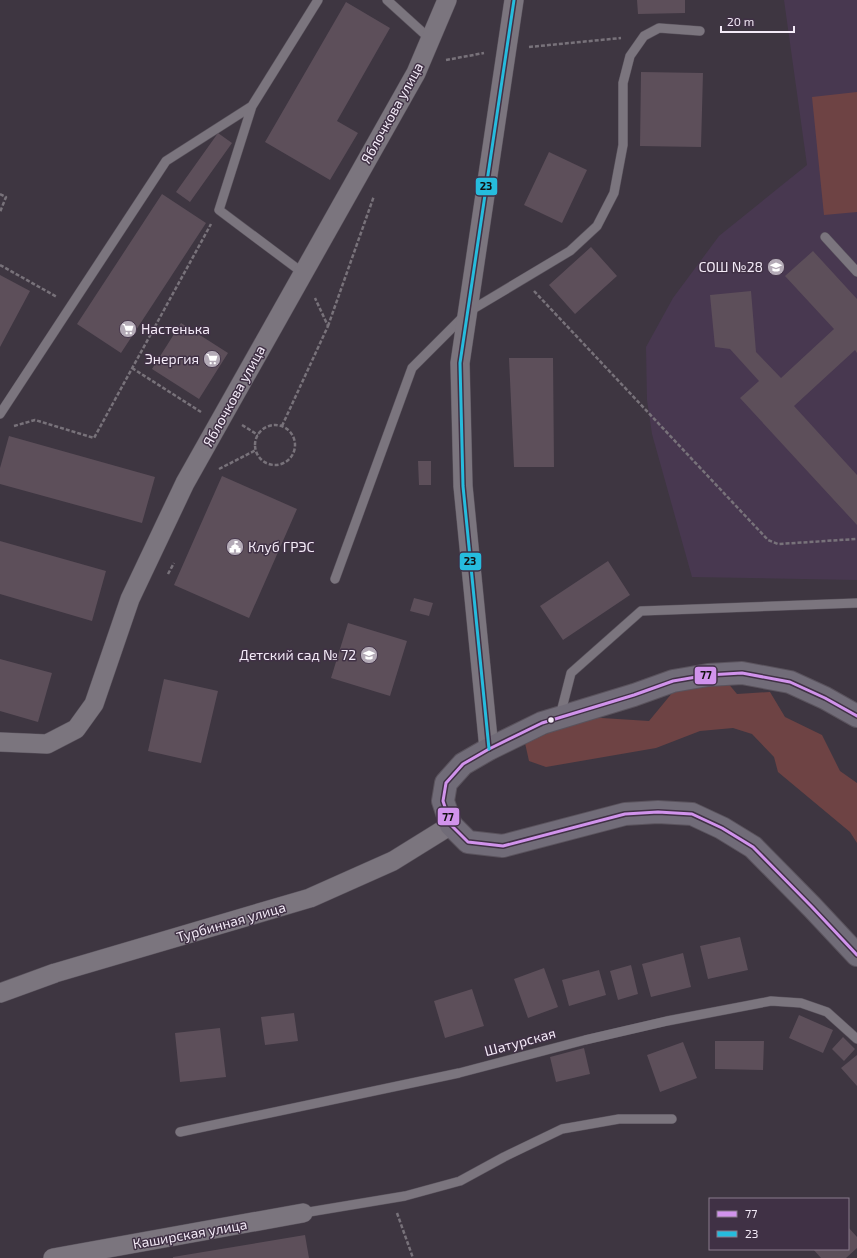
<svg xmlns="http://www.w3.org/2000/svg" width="857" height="1258" font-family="'Exo 2',sans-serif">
<rect width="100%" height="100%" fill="#3e3641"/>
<path fill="#483850" d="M784,0H857V580L692,577L652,434L647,400L646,347L673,298L719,236L807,165Z"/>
<path fill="#6e4344" d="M857,92V212L824,215L812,97Z
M717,670L737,694L770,692L785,717L822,735L840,771L857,783V843L850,832L778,772L774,757L752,734L733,728L700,731L656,748L546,767L529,761L525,743L586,717L649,721L682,681Z"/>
<path fill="#5d4f5a" d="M637,0H685V13L638,14Z
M346,2L390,28L337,121L358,133L330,180L265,142Z
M641,72L703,73L701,147L640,146Z
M218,133L232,143L190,202L176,192Z
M549,152L587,170L562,223L524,205Z
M162,194L206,223L121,353L77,324Z
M591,247L617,276L575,314L549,285Z
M813,251L857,299V353L855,350L794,406L857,475V525L740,398L759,381L730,349L715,347L710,295L751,291L756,352L781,378L834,329L785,276Z
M0,275L30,291L0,347Z
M181,323L228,353L199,399L152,369Z
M509,358H553L554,467H514Z
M9,436L155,477L142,523L0,484V468Z
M418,461H431V485H419Z
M222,476L297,509L249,618L174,585Z
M0,541L106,571L92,621L0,594Z
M608,561L630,595L563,640L540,606Z
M414,598L433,603L429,616L410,611Z
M348,623L407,641L390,696L331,678Z
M0,659L52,673L38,722L0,711Z
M164,679L218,691L201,763L148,751Z
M740,937L748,970L708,979L700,946Z
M683,953L691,987L651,997L642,964Z
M631,965L638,994L618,1000L610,971Z
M544,968L558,1007L528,1018L514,979Z
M599,970L606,995L569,1006L562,980Z
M472,989L484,1026L445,1038L434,1001Z
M294,1013L298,1041L265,1045L261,1017Z
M799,1015L833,1030L823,1053L789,1038Z
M220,1028L226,1077L180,1082L175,1033Z
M843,1037L855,1049L844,1061L832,1049Z
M715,1041H764L763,1070L715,1069Z
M683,1042L697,1078L660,1092L647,1055Z
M584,1048L590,1074L556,1082L550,1057Z
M857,1055V1086L841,1068Z
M848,1227L857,1237V1248L846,1258H821L813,1249H848Z
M305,1235L309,1258H173V1257Z"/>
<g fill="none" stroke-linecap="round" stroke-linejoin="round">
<defs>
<path id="lane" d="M387,0L430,39
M252,106L219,210L303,273
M825,237L857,272
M0,414L166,161L252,106L318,0
M335,579L412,368L468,312L570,251L597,226L614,193L623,145V83L630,56L644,36L659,28L700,31
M560,716L571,673L641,611L857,603
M180,1132L459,1073L585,1040L667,1021L771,1001L801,1003L827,1012L857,1039
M303,1213L405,1196L460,1181L504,1157L562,1129L619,1119H672"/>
<path id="street" d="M0,742L47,744L76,729L94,704L130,599L185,483L416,73L447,0
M489,749L463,486L460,363L514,0
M0,993L55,973L310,898L393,861L451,825
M53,1258L303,1213"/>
<path id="primary" d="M857,716L825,698L790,682L742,673L708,675L673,681L634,695L542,723L489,749L463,764L446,783L443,801L451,825L468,842L503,846L625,814L658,812L692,814L722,828L753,847L812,907L857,955"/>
</defs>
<use href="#lane" stroke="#5a535d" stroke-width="10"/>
<use href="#street" stroke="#5a535d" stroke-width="20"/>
<use href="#primary" stroke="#5a535d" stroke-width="24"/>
<path stroke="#78727a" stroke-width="2.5" stroke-dasharray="4 2" stroke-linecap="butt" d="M529,47L621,38
M446,60L484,53
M0,194L6,197L0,212
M0,265L57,297
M534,291L768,540L778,544L857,539
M328,326L374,196
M132,368L201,412
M242,425L258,435
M255 445a20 20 0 1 1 40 0a20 20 0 1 1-40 0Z
M14,426L35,420L94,438L211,224
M282,426L328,326L315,298
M219,469L256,450
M168,574L174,563
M397,1213L413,1258"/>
<use href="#lane" stroke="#7b757e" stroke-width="9"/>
<use href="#street" stroke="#7b757e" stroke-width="19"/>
<use href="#primary" stroke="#716c78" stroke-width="22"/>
<defs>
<path id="bus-1" d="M857,716L825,698L790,682L742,673L708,675L673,681L634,695L542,723L489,749L463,764L446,783L443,801L451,825L468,842L503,846L625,814L658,812L692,814L722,828L753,847L812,907L857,955"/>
<path id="bus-2" d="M489,749L463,486L460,363L514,0"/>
</defs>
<use href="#bus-1" stroke="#403145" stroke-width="6"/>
<use href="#bus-2" stroke="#403145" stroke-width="6"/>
<use href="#bus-1" stroke="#d193ec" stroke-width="3"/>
<use href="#bus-2" stroke="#26bcdd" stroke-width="3"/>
</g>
<defs>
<symbol id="school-disc" viewBox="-11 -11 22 22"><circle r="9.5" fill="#b4abb7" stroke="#403145"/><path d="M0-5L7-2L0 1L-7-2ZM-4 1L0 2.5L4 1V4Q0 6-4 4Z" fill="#fff"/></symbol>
<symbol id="supermarket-disc" viewBox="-11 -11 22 22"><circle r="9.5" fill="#b4abb7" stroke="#403145"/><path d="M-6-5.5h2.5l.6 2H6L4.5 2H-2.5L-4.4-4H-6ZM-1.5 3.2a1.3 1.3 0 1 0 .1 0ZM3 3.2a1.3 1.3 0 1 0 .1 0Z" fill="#fff"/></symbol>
<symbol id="civic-disc" viewBox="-11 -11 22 22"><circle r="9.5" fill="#b4abb7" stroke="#403145"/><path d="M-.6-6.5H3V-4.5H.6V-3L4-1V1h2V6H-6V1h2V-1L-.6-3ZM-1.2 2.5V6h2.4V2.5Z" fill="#fff"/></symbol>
</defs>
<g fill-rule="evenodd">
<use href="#school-disc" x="766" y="257" width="20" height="20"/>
<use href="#supermarket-disc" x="118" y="319" width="20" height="20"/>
<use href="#supermarket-disc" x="202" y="349" width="20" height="20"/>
<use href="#civic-disc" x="225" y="537" width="20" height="20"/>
<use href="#school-disc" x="359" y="645" width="20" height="20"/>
</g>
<circle fill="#f3eaf7" stroke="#403145" stroke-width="1.5" cx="551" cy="720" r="3.5"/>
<g text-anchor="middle" stroke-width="3" stroke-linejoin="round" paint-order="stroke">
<g font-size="14" fill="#f3eaf7" stroke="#403145">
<text transform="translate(392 113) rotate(-61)" y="5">Яблочкова улица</text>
<text transform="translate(234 396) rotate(-61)" y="5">Яблочкова улица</text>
<text transform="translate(231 922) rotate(-16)" y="5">Турбинная улица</text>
<text transform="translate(520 1042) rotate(-15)" y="5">Шатурская</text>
<text transform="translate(190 1234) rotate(-10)" y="5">Каширская улица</text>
</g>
<g font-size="14" fill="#f3eaf7" stroke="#403145" text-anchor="end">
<text x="763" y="272">СОШ №28</text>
<text x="141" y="334" text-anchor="start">Настенька</text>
<text x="199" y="364">Энергия</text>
<text x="248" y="552" text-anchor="start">Клуб ГРЭС</text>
<text x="356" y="660">Детский сад № 72</text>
</g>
</g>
<g stroke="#403145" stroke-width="1.5">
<rect x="475" y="177" width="23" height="19" rx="4" fill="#26bcdd"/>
<rect x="459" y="552" width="23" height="19" rx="4" fill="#26bcdd"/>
<rect x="694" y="666" width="23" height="19" rx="4" fill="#d193ec"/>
<rect x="437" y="807" width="23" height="19" rx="4" fill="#d193ec"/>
</g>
<g font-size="11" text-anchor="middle" font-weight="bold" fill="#111">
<text x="486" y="190">23</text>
<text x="470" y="565">23</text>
<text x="706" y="679">77</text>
<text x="448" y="821">77</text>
</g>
<rect x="709" y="1198" width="140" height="52" fill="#403145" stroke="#887b8c"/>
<rect x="717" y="1211" width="20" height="6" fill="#d193ec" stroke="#887b8c"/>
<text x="745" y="1218" font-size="12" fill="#f3eaf7">77</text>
<rect x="717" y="1231" width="20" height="6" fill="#26bcdd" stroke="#887b8c"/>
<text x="745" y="1238" font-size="12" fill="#f3eaf7">23</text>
<path d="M721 26v6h73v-6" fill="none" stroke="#f3eaf7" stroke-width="2"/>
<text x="727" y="26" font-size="12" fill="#f3eaf7" stroke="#403145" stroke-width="3" paint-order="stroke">20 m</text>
</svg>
